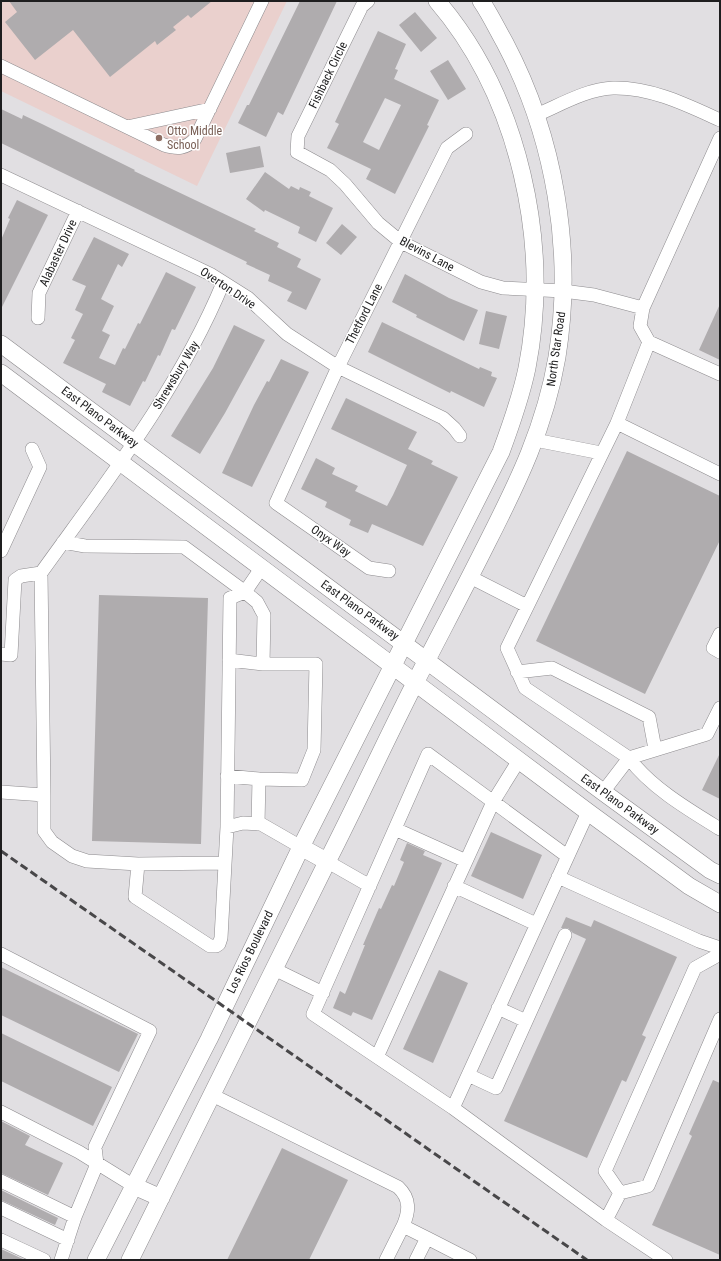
<svg xmlns="http://www.w3.org/2000/svg" width="721" height="1261" font-family="'Roboto Condensed',sans-serif">
<rect width="100%" height="100%" fill="#e1dfe2"/>
<path fill="#ead0cd" d="M1,1H287L197,186L1,91Z"/>
<path fill="#afacae" fill-rule="evenodd" d="M9,1H212L191,18L188,15L173,27L176,30L157,45L155,41L110,77L73,30L35,60L5,22L17,12Z
M300,1H337L283,115L278,112L266,137L238,123L247,105H249Z
M415,12L437,38L421,52L399,25Z
M378,31L406,44L395,69L398,70L394,79L439,100L427,125L429,126L395,194L366,179L371,169L327,148L339,124L335,122ZM385,98L401,105L379,150L363,142Z
M448,60L466,89L448,100L430,71Z
M1,109L22,119L23,115L42,124L135,170L134,171L256,229L254,231L279,243L277,247L301,259L297,267L321,279L306,310L287,301L292,292L268,281L270,275L246,264L247,262L1,143Z
M260,146L264,167L230,173L226,153Z
M265,172L289,189L291,186L299,190L300,187L311,192L309,196L333,208L316,242L298,233L300,227L265,210L264,212L246,199Z
M17,200L48,215L1,309V240L10,219L8,218Z
M342,224L357,237L341,255L326,243Z
M94,237L129,254L122,267L118,264L101,299L114,306L102,331L110,335L99,358L115,365L123,348L125,349L138,323L140,324L166,272L196,287L175,330L172,329L160,356L158,355L145,382L143,381L130,406L102,392L106,384L63,363L75,340L71,338L83,314L75,310L86,286L72,280Z
M405,274L449,298L478,310L464,341L416,317L417,315L392,302Z
M720,304V360L699,350Z
M486,311L507,316L499,349L479,344Z
M382,322L479,369L480,367L492,372L491,376L497,378L484,407L451,391L450,393L368,352Z
M234,325L265,340L225,413L200,454L171,436L213,368Z
M281,359L309,372L252,487L222,473L254,405L267,381L269,382Z
M346,398L417,432L408,449L433,461L431,464L458,477L423,546L372,524L368,533L349,525L351,520L325,507L327,502L301,489L316,458L335,468L332,474L358,486L355,491L387,506L393,495L407,465L331,429Z
M627,451L720,496V540L645,694L536,641Z
M99,595L208,598L201,844L92,841Z
M720,753V799L702,790Z
M491,832L542,855L523,899L471,876Z
M407,843L425,851L423,855L442,863L372,1020L353,1012L351,1016L333,1008L340,991L345,994L365,945H363L379,908L381,909L392,885L394,886L404,862L400,860Z
M566,917L591,927L594,920L677,957L642,1035L646,1037L626,1082L622,1080L587,1158L504,1121L586,939L573,933L568,928H561Z
M1,967L138,1034L119,1072L1,1015Z
M439,970L468,983L433,1063L403,1049Z
M1,1033L112,1087L93,1126L1,1081Z
M713,1080L720,1083V1255L652,1225L692,1136L689,1134Z
M1,1121L30,1136L25,1145L63,1163L48,1195L1,1173Z
M282,1148L348,1180L309,1260H227Z
M1,1190L58,1218L55,1225L1,1200Z
M1,1249L25,1260H1Z"/>
<g fill="none" stroke-linecap="round" stroke-linejoin="round">
<defs>
<path id="minor" d="M368,1L362,6L298,136L297,152L330,170L345,184L378,223L401,242L481,282L503,288L563,291L594,295L643,308
M1,66L164,145C177,149 186,149 195,139L262,1
M536,115C560,105 587,89 613,88C651,87 687,105 720,120
M127,127L210,109
M720,138L643,308L640,326L649,342L720,374
M1,175L210,274L248,298L287,334L338,367L443,418L454,428L460,436
M38,318L39,293L78,211
M617,423L649,342
M535,440L601,453
M720,474L617,423L507,648L525,688L629,758C650,787 689,810 720,829
M63,542L85,546L184,547L245,592L262,567
M1,551L40,467L32,449
M389,571L369,568L276,503L338,367L447,148L466,134
M41,573L44,795
M470,577L527,606
M720,634L713,648L720,652
M1,654L11,655L15,580L21,576L41,573C107,481 179,389 223,283
M229,660L263,664
M517,672L552,668L649,717L655,749
M227,776L259,779
M1,792L44,795V831L52,842L72,856L87,861L138,864L135,897L210,946H216L219,944L221,938L227,827L243,823L261,824L301,847
M603,792L629,758L707,734L720,708
M588,812L453,1108L606,1220L666,1260
M227,827L230,598L245,592L257,602L264,615L263,664H316L314,750L302,780L259,779L258,824
M395,829L466,861
M328,862L370,886
M138,864L224,863
M558,877L699,941L720,948
M454,886L536,924
M1,954L150,1031L95,1147L97,1164L75,1217L61,1260
M274,969L323,993
M498,1008L526,1021
M377,1057L493,802L519,760
M468,1075L496,1088L565,935
M212,1095L398,1187C411,1199 409,1212 403,1226L427,1238
M453,1108L313,1014L428,754L567,856
M1,1112L79,1152L134,1186
M1,1181L75,1217
M620,1193L648,1186L720,1019
M1,1208L68,1240
M606,1220L620,1193L605,1171L695,968L720,954
M1,1240L44,1260
M386,1260L403,1226
M416,1260L427,1238L470,1260"/>
<path id="major" d="M1,344L603,792L710,870L720,875
M1,373L588,812L689,886L720,904
M301,847L328,862
M134,1186L161,1198
M96,1260L209,1039L301,847L501,452C511,425 521,397 527,368C551,244 520,98 437,1
M130,1260C197,1126 263,992 329,858C358,801 385,742 414,685C438,638 463,591 487,543C518,482 545,427 557,357C574,251 555,138 505,43C497,29 490,14 481,1"/>
</defs>
<use href="#minor" stroke="#8d8b8e" stroke-width="14"/>
<use href="#major" stroke="#8d8b8e" stroke-width="18"/>
<use href="#minor" stroke="#fff" stroke-width="13"/>
<use href="#major" stroke="#fff" stroke-width="17"/>
<path stroke="#484749" stroke-width="3" stroke-dasharray="8 4" stroke-linecap="butt" d="M1,851L587,1260"/>
</g>
<circle fill="#8d6e63" stroke="#fff" stroke-width="1.5" cx="159" cy="138" r="4"/>
<g text-anchor="middle" stroke-width="3" stroke-linejoin="round" paint-order="stroke">
<g font-size="12" fill="#1e1e1f" stroke="#fff">
<text transform="translate(328 75) rotate(-64)" y="4">Fishback Circle</text>
<text transform="translate(58 253) rotate(-65)" y="4">Alabaster Drive</text>
<text transform="translate(427 254) rotate(28)" y="4">Blevins Lane</text>
<text transform="translate(228 288) rotate(34)" y="4">Overton Drive</text>
<text transform="translate(364 314) rotate(-63)" y="4">Thetford Lane</text>
<text transform="translate(556 349) rotate(-82)" y="4">North Star Road</text>
<text transform="translate(176 375) rotate(-59)" y="4">Shrewsbury Way</text>
<text transform="translate(100 417) rotate(37)" y="4">East Plano Parkway</text>
<text transform="translate(331 541) rotate(35)" y="4">Onyx Way</text>
<text transform="translate(360 610) rotate(36)" y="4">East Plano Parkway</text>
<text transform="translate(620 804) rotate(36)" y="4">East Plano Parkway</text>
<text transform="translate(250 952) rotate(-64)" y="4">Los Rios Boulevard</text>
</g>
<g font-size="12" fill="#785e54" stroke="#fff" text-anchor="start">
<text x="167" y="135">Otto Middle<tspan x="167" dy="14">School</tspan></text>
</g>
</g>
<rect width="721" height="1261" fill="none" stroke="#1e1e1f" stroke-width="4"/>
</svg>
